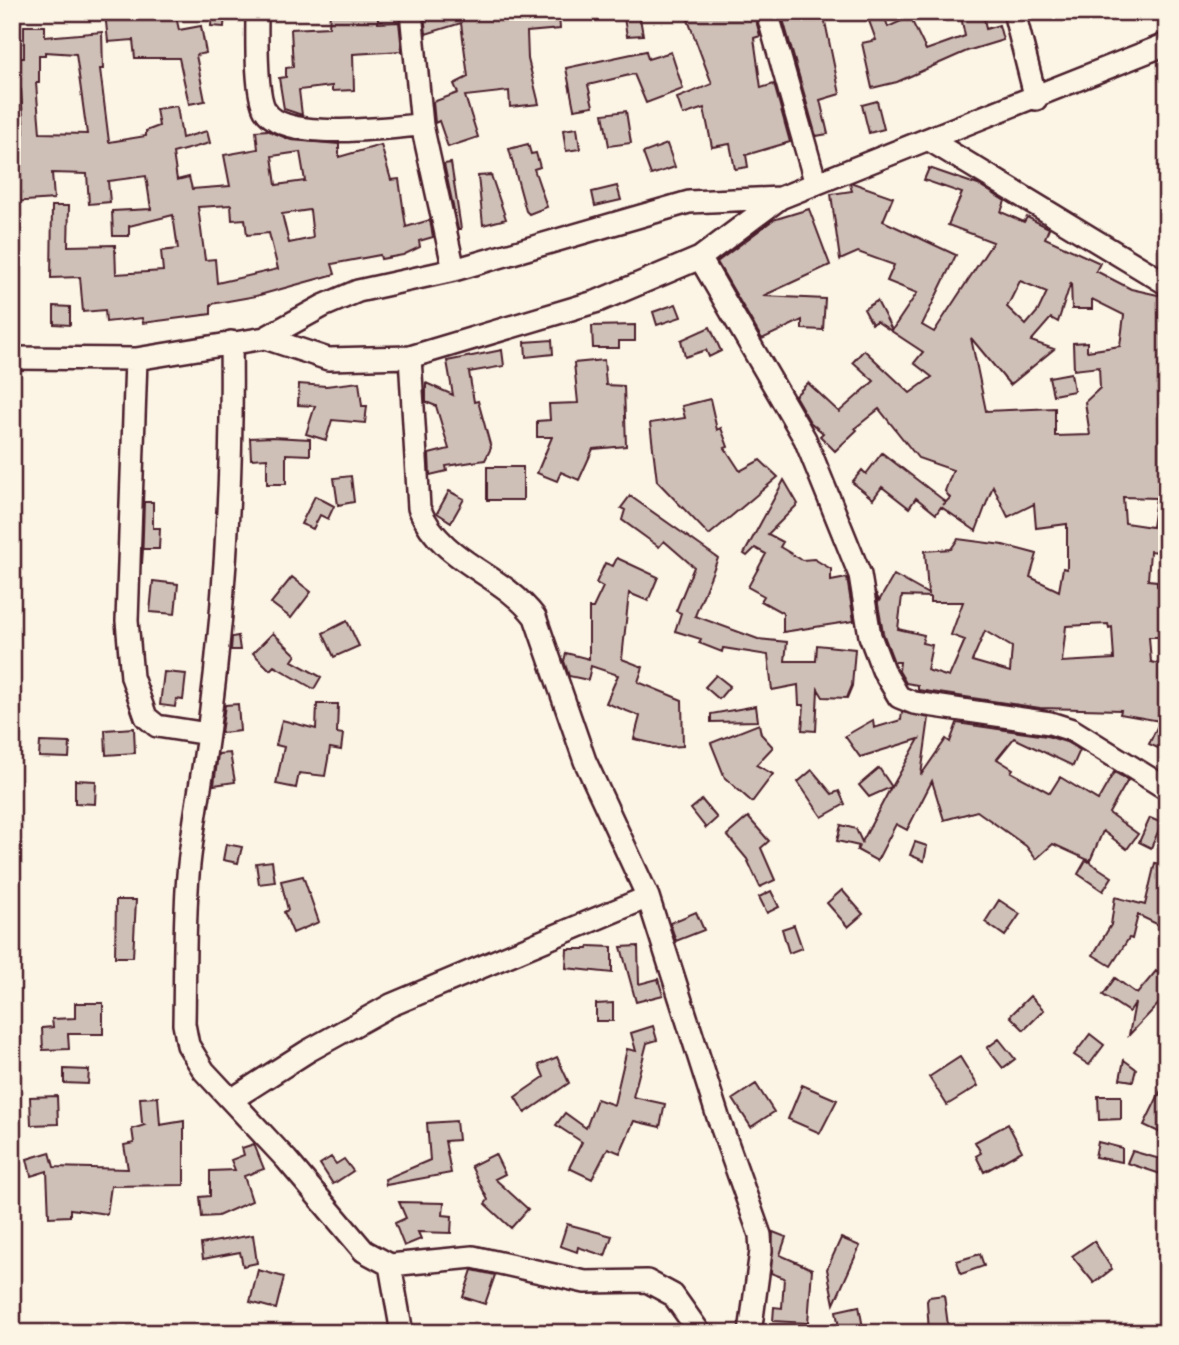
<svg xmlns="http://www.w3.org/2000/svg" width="1179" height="1345" font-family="Sriracha,sans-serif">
<rect width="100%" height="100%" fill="#fcf5e5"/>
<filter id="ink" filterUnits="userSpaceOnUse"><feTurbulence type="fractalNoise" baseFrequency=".0143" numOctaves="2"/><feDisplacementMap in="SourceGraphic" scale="14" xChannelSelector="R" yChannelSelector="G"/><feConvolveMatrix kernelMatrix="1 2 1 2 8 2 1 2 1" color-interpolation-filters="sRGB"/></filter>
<g filter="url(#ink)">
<path fill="#cfc0b7" stroke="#4a1f2b" stroke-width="2" fill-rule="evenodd" d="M105,12H175L179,30L201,26L206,53L196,55L205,101L189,104L179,58H135L133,40L108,42Z
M212,12H225L224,27L211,26Z
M330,12H378V23L399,22L402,51L353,54L354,90L332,91V86L299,90L302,115L284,109L279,78L286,77V68L293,67L291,29L329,27Z
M424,12L425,20L451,12L559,14L560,29L527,32L528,59L539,104L510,107L509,91L465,96L478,137L448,147L439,121L435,123L433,102L458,93L454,84L468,77L461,23L426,34Z
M623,12H639L643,35L627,36Z
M685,12H754L760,36L754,38L761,88L774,84L790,142L746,155L748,167L735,169L730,144L712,147L704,108L683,115L677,98L712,84Z
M781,12H823L840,94L820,100L828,134L816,136Z
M883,12L888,27L910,17L926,50L965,36L960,12H983L986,29L999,25L1003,40L967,51L897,82L872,88L862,43L876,40L868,18Z
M24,26H45V37L102,32L103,69H100L109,142L146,136V131L159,126L156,109L177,106L182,138L207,131L210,143L173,153L177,180L189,177L192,189L230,186L224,155L258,149L256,131L267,130L291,140L339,144V157L381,145L391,180L399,179L406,227L430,220L433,237L419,241L420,247L403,255L381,259L380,255L332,264L335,274L256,296L211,304V314L143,323L142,318L106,322L105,310L83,312L80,277L51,278L52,206H69L68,246L115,245L116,274L163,271L161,251L178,249L173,215L129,226V236H113L112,211L151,209L146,176L108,181L110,202L89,204L87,174L52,173L54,199L12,202V133H24L21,90L12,89V58H24ZM45,52L76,54L87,134L40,133L36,83H39V55H45ZM300,152L305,181L276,185L272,156ZM231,205L232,220L245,219L247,235L269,233L278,269L217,283L215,259L205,260L198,207ZM310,210L313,238L289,243L282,214Z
M646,51L648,59L671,52L683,89L646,103L634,74L588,85L593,106L574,109L566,68Z
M877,101L884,129L869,133L862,105Z
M626,111L631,143L609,146L603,114Z
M577,128L580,149L566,151L563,130Z
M528,144L531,154L536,153L540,167L534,169L547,207L529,214L526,211L509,149Z
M667,144L675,167L651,175L643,153Z
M451,163L461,229H458L444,164Z
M929,168L981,186L1005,201L1001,212L1024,222L1027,217L1049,228L1045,238L1100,263L1096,271L1131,289L1167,297V553L1150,551L1148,580L1157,581V586L1167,588V637H1149L1151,662L1167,666V752L1149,744L1160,721L1120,714L1121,710L1040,708L918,690V685L906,683L899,671L900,662H894L883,633L876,593L879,601L894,575L928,594L925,551L951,549L958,539L1003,545L1037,554L1030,577L1059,591L1063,568L1067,569V524L1036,528L1034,504L1008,517L993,486L976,531L941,507L936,514L916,498L909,508L882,487L873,499L852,482L862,470L866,474L882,453L946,502L943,505L950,498L945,491L953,470L918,458L879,409L855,428L857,430L835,451L820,436L823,433L810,422L795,396L808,383L839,412L874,381L853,362L864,350L910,393L932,377L914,363L923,352L876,321L872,324L864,309L877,301L892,330L917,293L887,281L894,265L858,252L840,260L831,194L852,191L850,184L853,183L893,197L883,221L956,255L922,325L934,332L993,242L948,225L962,193L924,180ZM1020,281L1047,292L1038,311L1026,325L1007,307ZM1071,282L1072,309H1092V299L1124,315L1120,346L1087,351V342L1073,343L1074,370L1099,367L1100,388L1085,402L1090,435L1055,436V408L986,411L971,338L1010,385L1054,349L1031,341L1051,318L1058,322ZM1123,497L1156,498L1152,527L1125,523ZM902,596L930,597V602H963L951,635L965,640L949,677L927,670L932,645L922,643L924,635L898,629ZM1108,624L1109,628L1112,627L1114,659L1062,662L1066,626ZM985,631L1012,647L1010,672L972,661Z
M491,175L506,219L483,225L478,176Z
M617,186L621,200L595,206L592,192Z
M809,209L830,265L763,296L825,299L823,330L802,329V320L762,339L717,262L773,220Z
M676,304L681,317L657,325L653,312Z
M54,306L70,307V325L54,324Z
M635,325V341H619V348H593L592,326Z
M710,327L721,351L709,357L706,350L685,357L681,340Z
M552,340L553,354L526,357L525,342Z
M502,350L504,366L469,372L474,402L478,401L491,448L485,460L446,466L447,471L430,475L429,454L449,449L436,406L426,402V383L453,395L447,361Z
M604,360L606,385L624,386L626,446L593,449L579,480L561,472L557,481L537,473L552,437H537V421L550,420L549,404L578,403L574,363Z
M1071,373L1074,391L1053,395L1049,377Z
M359,382L362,406H367L365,423L332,420L326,440L306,434L315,406L298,405L299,384L326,386Z
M710,399L717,430L721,428L728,447L725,448L740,471L760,460L778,477L709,535L657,481L650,423L685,418L682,406Z
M272,437L310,439V455L286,454V484H267V458L251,459L250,438Z
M487,467H523V500H487Z
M351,476L354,502L338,505L334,478Z
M784,480L798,504L768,534L783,542L780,547L802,560L814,559L831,569V581L847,578L854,621L783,632V613L761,601L764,596L748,587L766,554L755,548L747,556L744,554Z
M449,491L464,499L451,522L437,513Z
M315,496L334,506L328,519L320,515L313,529L301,524Z
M630,496L718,558L695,616L758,639L787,642L785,661H816L817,645L855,649L852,686L847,698L823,697L818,689L816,731L802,730L804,705H799L798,685L772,690L768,655L723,648L722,652L699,643L701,639L675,631L681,613L676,611L694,567L664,541L659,547L622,520L625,510L621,508Z
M144,502H153V528H160L159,549H143L142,564Z
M617,558L658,577L648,601L629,593L622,659L643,667L638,682L682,700L683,746L667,747L634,739L640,716L606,703L618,675L591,666L588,680L569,676L564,661L566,653L589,659V608H593L603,587L596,583L605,563L613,566Z
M292,577L311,592L291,618L271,603Z
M153,581L178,584L175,614L150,612Z
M347,621L359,646L334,657L323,633Z
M273,633L296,655L292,661L321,677L314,689L274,666L270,670L253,653Z
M238,636L240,650H231L232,637Z
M164,672L186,674L183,700L176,699L175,707L160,705Z
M716,675L730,686L719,699L705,687Z
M238,704L240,731L221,733L225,705Z
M317,704H338L337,733L343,734L341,750L330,748L325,776L299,773L296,788L276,784L284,747L276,745L282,720L316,729Z
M756,706L758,721L711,722V714Z
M902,712L929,718L921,775L946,739L950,742L957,723L1047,736L1066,742L1080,750L1073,766L1014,738L997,759L1013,769L1011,772L1050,793L1060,777L1098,800L1114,772L1128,780L1109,813L1138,834L1127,849L1103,831L1090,861L1053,844L1036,859L1026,846L977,811L944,820L932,781L907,830L896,824L877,861L857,850L859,846L837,841L841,825L856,829L862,842L891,787L869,797L859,785L879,768L892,787L919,739L860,757L845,736L873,720L874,728L901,720Z
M759,724L761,734L773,747L756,765L773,774L752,802L725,778L711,743Z
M134,728L135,753L106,755L105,730Z
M40,742L70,743L69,758L39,757Z
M230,753L235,782L214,785L218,754Z
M812,770L832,794L839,791L845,804L822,817L798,782Z
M75,780L96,781L95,804L75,803Z
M702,800L717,818L706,828L691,809Z
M748,817L769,841L761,848L775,880L760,887L747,859L727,835Z
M1150,818L1162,823L1151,848L1139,842Z
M915,842L927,846L924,861L910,855Z
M226,844L242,847L238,863L223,860Z
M1086,860L1112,877L1103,891L1078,874Z
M272,861L275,882L259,884L256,863Z
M1155,863L1167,865V929L1138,915L1132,939L1129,938L1111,966L1093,955L1111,925L1115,897L1145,905Z
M303,876L319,922L293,933L284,912L288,910L281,881Z
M842,890L863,914L848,927L827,903Z
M771,891L779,907L767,913L759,897Z
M116,900H136L133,957H115Z
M999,900L1020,914L1005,936L985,922Z
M696,912L704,930L676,941L670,923Z
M794,925L802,948L789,953L782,929Z
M589,946L612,947V973L566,968L567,949H588Z
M638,946L639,984L658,979L663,995L636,1002L621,947Z
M1156,971L1167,981V995L1129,1035L1135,1003L1129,1012L1103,995L1115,978L1137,994Z
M1030,996L1044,1010L1024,1030L1010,1016Z
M75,1003H103V1034H68L69,1049L43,1050L42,1028L53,1027L52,1019L75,1018Z
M613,1003V1021H596V1004Z
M653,1026L657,1040L647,1043L633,1097L665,1104L660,1127L634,1121L620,1153L608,1148L592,1179L569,1168L582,1142L556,1125L565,1113L586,1128L597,1099L614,1105L627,1049L636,1051L631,1033Z
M1090,1034L1104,1045L1089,1065L1074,1055Z
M999,1039L1015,1059L1003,1068L987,1048Z
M557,1057L569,1083L525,1113L515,1097L544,1077L539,1065Z
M960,1057L978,1086L947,1105L929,1077Z
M1124,1060L1136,1069L1133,1081L1120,1079Z
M64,1069L89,1070L88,1084L64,1083Z
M1167,1078V1136L1144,1125Z
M756,1084L774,1112L751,1127L733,1099Z
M802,1085L837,1100L820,1133L788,1119Z
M57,1096L58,1124L31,1125L30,1097Z
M1098,1096H1121V1119L1099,1120Z
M158,1097L160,1125L184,1121V1185L111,1186L107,1214L70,1209V1216L49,1217L47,1171L31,1176L27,1159L50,1152L54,1167L128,1169L124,1145L134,1143L132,1129L145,1125L142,1123L140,1098Z
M456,1121L458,1140L445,1141L451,1173L386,1185L385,1179L430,1160L427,1123Z
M1008,1124L1022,1151L984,1172L976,1156L981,1153L975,1142Z
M1098,1142L1122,1148V1162L1095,1157Z
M254,1144L264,1169L244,1176L252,1201L218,1216L202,1217L200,1197L210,1196V1171L235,1170L231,1160L244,1155L242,1148Z
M1132,1151L1167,1161V1176L1127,1163Z
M495,1154L505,1174L495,1179L528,1209L511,1228L485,1204L488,1200L471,1166Z
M331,1157L336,1164L344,1159L353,1171L333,1184L320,1164Z
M399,1202L444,1203L443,1215L452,1216L451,1233L418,1232L421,1239L404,1246L395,1223L406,1218Z
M567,1224L612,1236L605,1256L578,1247L577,1252L560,1246Z
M773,1232L786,1237L780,1255L812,1269L808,1323L773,1321L774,1307L782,1308L784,1278L771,1273Z
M253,1235L257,1263L243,1266L240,1252L203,1259L201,1244Z
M841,1238L860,1246L834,1304L827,1269Z
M1094,1241L1112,1269L1094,1283L1072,1256Z
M980,1254L984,1266L961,1274L957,1261Z
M258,1270L284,1277L276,1309L250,1302Z
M472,1270L495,1275L485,1304L463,1297Z
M944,1295L949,1333H929L927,1301L929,1297Z
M859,1306L864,1333H840L836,1311Z"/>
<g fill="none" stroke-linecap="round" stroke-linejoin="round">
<defs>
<path id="street" d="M257,12C257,34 255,92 265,110C284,143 387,127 422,125L454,270
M411,12L422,125
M767,12L816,184
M1014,12L1036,99
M931,141L1167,284
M700,258L805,439L860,575L870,636L883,670L899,697L914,703L1050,723L1072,730L1167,789
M265,338L328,359L410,357L598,301L700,258L780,198L1167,44
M231,342C233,473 225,604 208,734C202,781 192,828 188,875C184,925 185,975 184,1024L188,1045L204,1071L286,1159L364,1251L390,1265L473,1257L585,1282L647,1281L673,1295L700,1333
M410,357L419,508C442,564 500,571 535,617L585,761L648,897L718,1117L760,1235L761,1251L750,1333
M12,358L136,359L265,338L323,306L358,291L454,270L689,202L780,198
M136,359L127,621L132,677L146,717L157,726L208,734
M231,1100L308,1051L391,1005L648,897
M390,1265L402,1333"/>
</defs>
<use href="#street" stroke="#4a1f2b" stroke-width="26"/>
<use href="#street" stroke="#fcf5e5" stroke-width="21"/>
</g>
</g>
<rect width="1179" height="1345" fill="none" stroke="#fcf5e5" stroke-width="42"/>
<rect x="21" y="21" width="1137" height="1303" fill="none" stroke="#4a1f2b" stroke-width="2.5" filter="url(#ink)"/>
</svg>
